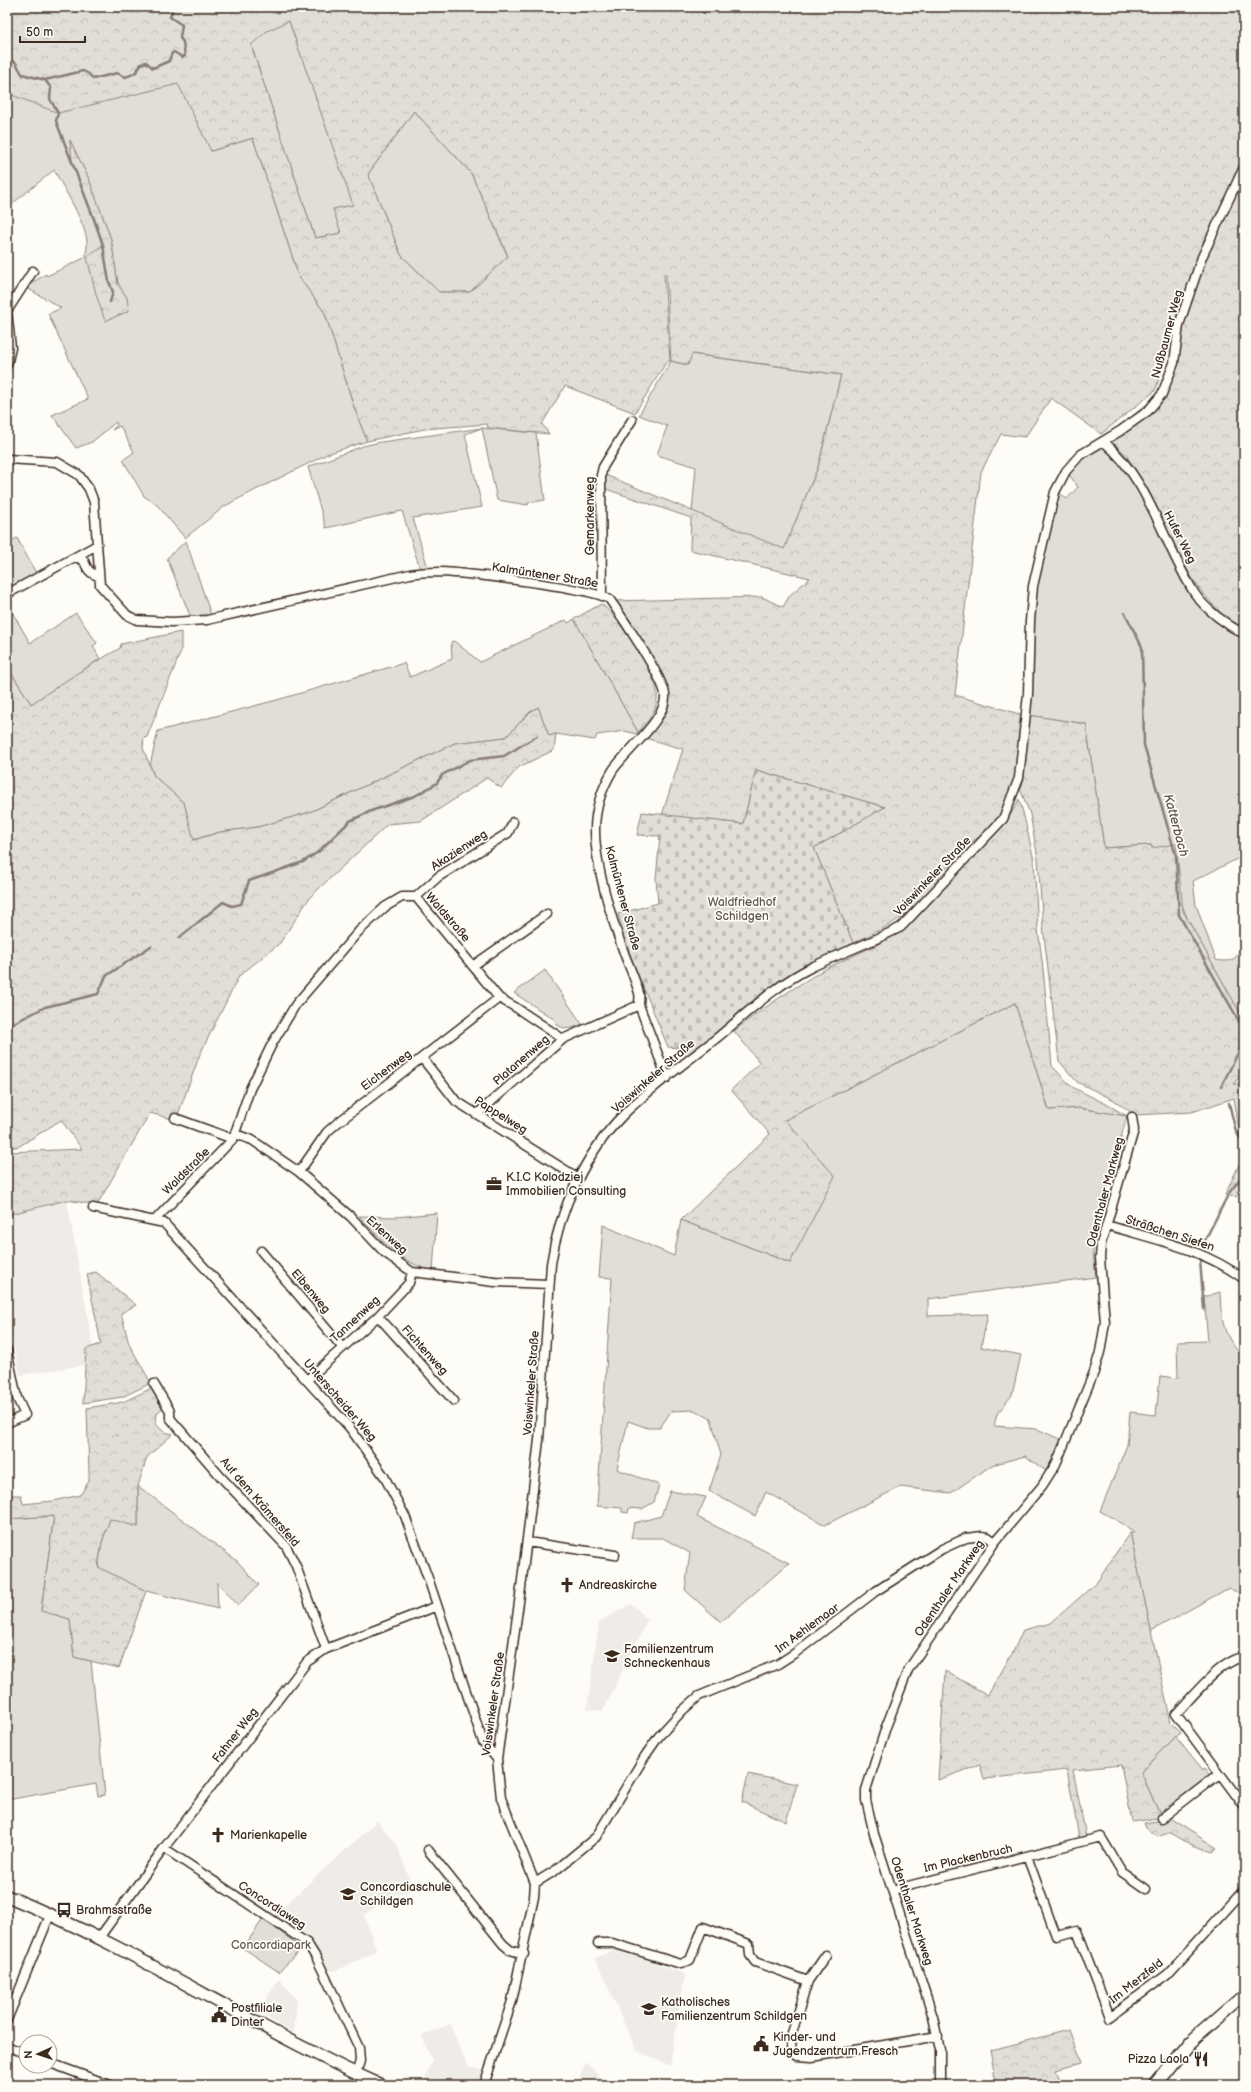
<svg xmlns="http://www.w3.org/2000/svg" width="1251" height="2092" font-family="'Balsamiq Sans',sans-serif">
<defs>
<pattern id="forest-crowns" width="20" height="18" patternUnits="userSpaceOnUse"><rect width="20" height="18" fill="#e1ded7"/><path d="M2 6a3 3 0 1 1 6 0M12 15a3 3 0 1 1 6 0" fill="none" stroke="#c2bfb8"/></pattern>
<pattern id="cemetery-stones" width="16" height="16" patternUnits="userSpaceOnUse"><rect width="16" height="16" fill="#e1ded7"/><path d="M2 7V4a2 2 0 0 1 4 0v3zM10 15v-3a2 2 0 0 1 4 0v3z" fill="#c2bfb8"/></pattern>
</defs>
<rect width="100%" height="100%" fill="#fdfcf7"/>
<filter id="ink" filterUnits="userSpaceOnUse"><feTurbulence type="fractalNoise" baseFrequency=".025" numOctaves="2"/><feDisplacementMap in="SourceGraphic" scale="8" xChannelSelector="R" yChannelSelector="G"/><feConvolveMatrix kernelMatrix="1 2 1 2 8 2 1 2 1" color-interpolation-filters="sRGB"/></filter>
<g filter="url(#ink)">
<path fill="#efece7" d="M67,1200L93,1347L86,1349L85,1365L20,1375L7,1312V1215Z
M631,1604L648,1619L603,1711L587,1709L599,1622Z
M377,1821L397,1845L413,1889L386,1899L364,1915L377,1951L335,1971L323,1970L312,1938L273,1916Z
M619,1950L685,1974L670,2066L636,2050L595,1958L612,1951Z
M279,1979L297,2000L294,2034L258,2012Z
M450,2024L468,2067L483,2070L477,2085H422L432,2061L422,2036Z
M586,2061L600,2078L598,2085H577Z"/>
<path fill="#e1ded7" stroke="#8e847a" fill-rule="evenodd" d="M7,8L289,21L354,205L342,233L315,238L251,45L210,146L211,151L253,138L299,277L325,313L354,407L367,441L327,454L238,499L225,506L185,538L157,505L144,496L123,460L134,452L120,426L112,430L117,425L116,422L92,442L76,448L52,415L88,399L48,314L61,308L27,288L28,285L46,274L47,276L86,257C85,252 88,247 87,242C86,224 63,187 54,170L7,208ZM70,142L89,179L111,239L118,284L127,298L87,257L103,245L90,209Z
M414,111L471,173L508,257L470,292H439L401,255L368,174Z
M691,354L841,375L818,467L784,550L692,512L696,467L657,455L667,426L639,415L671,361L687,365Z
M482,428L465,434L482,507L413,518L428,568L420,569L402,511L326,528L308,467L363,446L381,442L482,428L536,433L545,500L528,503V505L497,500Z
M1101,440L1120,461L1205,605L1233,632L1244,638V860L1239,858L1193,881L1196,905L1216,960C1231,963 1240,959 1240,943L1244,941V1020L1188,920L1181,903L1151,845L1104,848L1086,724L1028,715L1033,666L1031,626L1034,583L1053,510L1060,493L1067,499L1078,487L1068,473L1081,454Z
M17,538L36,573L7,589V543Z
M186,541L211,615L191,618L167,558Z
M7,603L30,643L76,613L97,643L93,646L100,659L31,704L7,666Z
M574,619L638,732L637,734L625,731L597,735L595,740L556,734L549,736L538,707L530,712L506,737L455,743L310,812L258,827L220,832L193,840L184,803L154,776L150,765L158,731L277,700L404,663L410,677L452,659L451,642L454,641L480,662L566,620L568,623Z
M545,970L582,1024C571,1029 566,1031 556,1024L555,1020L514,993Z
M1015,1003L1049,1110L1079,1108L1127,1116L1097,1224L1093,1252L1096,1277L928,1299V1316L988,1314L981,1347L1021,1355L1012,1395L997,1414L994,1426L1037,1429L1062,1440L1046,1471L1025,1456L992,1465L951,1493L900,1487L825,1525L766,1492L755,1516L709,1491L721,1455L711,1419L694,1410L671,1411L660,1428H648L628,1421L617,1469L659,1485L654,1502L642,1509L629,1508L628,1513L622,1512V1508L597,1506L612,1278L599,1277L603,1225L674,1256L681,1220L790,1263L785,1120Z
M437,1213L433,1271C400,1263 381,1240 359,1216L396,1217Z
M1220,1292C1221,1319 1223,1338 1244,1357V1596L1229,1588L1151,1631L1130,1532L1134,1533L1125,1525L1100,1511L1127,1445L1130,1412L1156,1415L1160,1376L1178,1378L1177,1342L1208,1341L1204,1297Z
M138,1486L237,1561L259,1585L238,1605L217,1582L218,1609L146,1591L98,1568L102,1542L110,1518L138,1527Z
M670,1491L706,1497L697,1517L789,1563L721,1622L685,1590L690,1553L663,1538H631L634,1523L661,1516Z
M54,1516L41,1610L70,1619L74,1657L91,1661L105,1795L98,1796L96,1784L7,1800V1519Z
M1175,1736L1202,1770L1205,1768L1211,1776L1160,1815L1141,1772Z
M263,1919L302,1948L279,1972L243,1948Z"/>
<path fill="url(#forest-crowns)" stroke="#8e847a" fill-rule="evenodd" d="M7,7H1244V160L1198,258L1155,391L1101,434L1051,398L1025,437L1001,434L981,472L955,695L1023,715C1019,747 1020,783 1004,812C997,825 983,833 972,842L969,841C950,860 937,884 918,903C900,922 876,932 853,943L814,848L885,807L756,770L743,824L662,815L683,749L645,738C653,729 664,721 668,709C677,685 629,623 615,601L762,597L783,607L790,595L810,578L690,550L691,518L603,488V474L784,549L818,467L841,375L692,354L688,365L671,361L666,276L664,275L670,361H667L635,413L565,386L542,424L549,434L488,428L487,424L424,429L367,441L354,407L325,313L299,277L253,138L211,151L178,84L58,113L7,93ZM289,21L353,205L333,209L341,233L315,238L251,45L267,31ZM414,111L471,173L508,256L470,292H439L401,255L368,174Z
M70,140L89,179L111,239L118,284L127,298L129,311L105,321L96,294L87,257L103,245L72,162Z
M1244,172V630C1184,596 1164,513 1128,458C1123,450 1113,444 1106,438L1159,394L1203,260Z
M601,604C616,613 655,673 657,691C659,708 649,721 638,732L574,619Z
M181,632V651L147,737L144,738L143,748L154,776L184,803L194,840L220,832L258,827L310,812L455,743L506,737L530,712L538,707L549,736L556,734L554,750L519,767L501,788L487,778L421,821L388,824L310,897L280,943L239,976L200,1054L176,1120L150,1113L97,1205L67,1200L7,1215V1152L82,1149L61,1120L18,1147H7V666L31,704L79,672L120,648L121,644Z
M1028,715L1086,724L1104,848L1151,845L1152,848L1176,844L1183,911L1244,1020V1070L1234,1084H1244V1185L1236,1197L1225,1195L1243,1156L1234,1098L1192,1112L1135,1115L1114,1100L1077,1082L1059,1061L1043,927L1038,859L1030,814L1019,786Z
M1019,799L1024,816L1034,860L1038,929L1043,968L1052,1066L1072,1087L1110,1106L1127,1116L1079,1108L1049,1110L1015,1003L785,1120L835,1176L790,1263L681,1220L770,1134L731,1090L760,1063L734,1031C762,1009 791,989 822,971C847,957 876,948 900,931C931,910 943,882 968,858C990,835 1005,830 1019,799Z
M96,1272L136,1305L121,1313L129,1344L151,1383L122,1397L83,1403L86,1349L101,1344L87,1274Z
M154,1387L165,1406L157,1413L156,1424L164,1432L173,1434L147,1457L138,1486V1527L110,1519L102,1542L98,1567L146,1591L119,1668L74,1657L70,1619L41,1611L54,1516L7,1519V1495H21L23,1504L53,1501L80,1495L89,1481V1473L87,1408L123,1402Z
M1130,1532L1171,1723L1181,1733L1176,1737L1175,1736L1141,1772L1160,1815L1157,1818L1132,1822L1121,1765L1073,1770L1086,1837L1079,1838L1067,1770L984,1779L980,1765L938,1780L945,1671L988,1695L1013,1652L1023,1630L1051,1623L1097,1582Z
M748,1774L797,1784L786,1822L742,1802Z
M1168,1817L1217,1848L1212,1852L1193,1846L1171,1833H1165L1158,1836L1146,1828L1144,1823L1164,1820Z
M1069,2030L1081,2063L1056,2070L1062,2085H996L990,2050Z"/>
<path fill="url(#cemetery-stones)" stroke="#8e847a" d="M756,770L885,807L814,848L853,943L771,990L687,1056L679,1048L668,1047L625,943L618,914L658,903L656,879L660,836L637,835L642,812L743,824Z"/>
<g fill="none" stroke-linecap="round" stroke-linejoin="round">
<path stroke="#887d74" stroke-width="2.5" d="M697,7L704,13
M7,40V46
M7,58L16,63L22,74L45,80L83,71L89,74L93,79L117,73L125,77C133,75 138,72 141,64L146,62L153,68L169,61L172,53L174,52L182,57L185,56L183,42L180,38L182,25L170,17L173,7
M45,80L51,88L50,99L58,113L56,121L94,219L103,245L109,282L113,292L110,302
M1125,613L1142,647L1144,745L1176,856L1179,915L1244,1030
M179,938L223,902L232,906L241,904L249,881L303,862L318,852L350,821L371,811L415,796L437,783L442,775L470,760L504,756L537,736
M7,1024H12L45,1007L98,994L106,976L151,946
M1221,1087L1244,1041
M1229,1103L1236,1132L1244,1143
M1202,1246L1229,1193L1243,1175L1244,1154
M1200,1260L1204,1309"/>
<defs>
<path id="minor" d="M7,310L11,348L7,365
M7,311L33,271
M1103,441C1150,480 1163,544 1195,594C1206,610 1227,625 1244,634
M7,459L57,462L79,475L89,489L94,502L100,585L127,615L137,620L172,622L207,620L410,574C420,572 430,572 440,572C464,573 597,588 610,600C622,617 662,676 665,694C668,718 626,751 613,770C602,788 595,809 595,830C595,865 611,917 623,950C628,964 635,979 639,993C640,997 639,1001 639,1005L667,1078
M76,557L84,561C87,569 90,574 99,576
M7,594L97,545
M602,596L601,475L603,467L632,420
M416,897L438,877L508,833L513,822
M474,965L547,914
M422,1058L456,1101L578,1178
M477,1114L563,1039
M175,1118L233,1139
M235,1134L252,1140L299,1172L351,1217L384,1252L412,1272L495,1282L549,1284
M299,1172L327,1132L336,1124L499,998
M93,1208L164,1223L350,1428L384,1476L405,1516L429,1581L483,1742L497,1759
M155,1220L233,1139L250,1089L272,1044L296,1004L359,931L385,907L402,897H416L499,998L515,1007L563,1039L639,1005
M1107,1225C1156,1240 1202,1248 1244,1279
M261,1251L342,1347
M378,1316L454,1401
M7,1350L17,1398L25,1415L7,1423
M307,1380L378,1316L409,1283L412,1272
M154,1384L170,1411V1418L221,1477L286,1546L296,1566L326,1649
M527,1542L615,1555
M1244,1657C1221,1660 1192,1697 1176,1714L1244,1806
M1162,1818L1219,1774
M164,1848L307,1943L317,1959L359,2048L360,2061L356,2074
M428,1850L503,1944L510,1950L524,1954
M1027,1856L1056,1936L1077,1931L1110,2017L1168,1974L1244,1890
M535,1883L556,1870L596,1837L645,1756L659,1736L682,1711L699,1696L778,1664L795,1653L876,1591L942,1549L966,1538L982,1536L988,1537L995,1542
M892,1890L1101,1837L1122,1872L1146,1889
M99,1938L164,1848L307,1662L326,1649L437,1606
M598,1943H612L681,1964L690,1960L703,1927L749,1944L750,1955L755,1962L808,1981
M826,1955L808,1981L792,2033L791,2052L796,2056L812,2057L938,2036
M7,2020L50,1915
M7,2046L26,2054
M50,2063L110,2085
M484,2085L512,2001L534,1897L535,1883L501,1798L497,1759L521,1588L539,1440L551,1264C559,1210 585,1153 624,1114C652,1086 687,1062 718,1037C747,1013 776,985 810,968C840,953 871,943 901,927L1003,819L1019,778L1028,694L1030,621L1033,586L1055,492L1066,471L1080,455L1120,431L1148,411L1162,394L1174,363L1179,325L1202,257L1244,167
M940,2085V2050L933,2017L874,1834L866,1800V1790L886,1727L908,1670L995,1542L1042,1486L1056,1464L1094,1372L1100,1352L1105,1323L1100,1258L1101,1244L1134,1130L1132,1117"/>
<path id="secondary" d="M7,1896C137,1949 253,2028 381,2085
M1155,2085L1190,2042L1244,1995"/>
</defs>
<use href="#minor" stroke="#3b2a1e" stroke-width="11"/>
<use href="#secondary" stroke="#3b2a1e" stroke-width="14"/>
<use href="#minor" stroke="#fdfcf7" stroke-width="8"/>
<use href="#secondary" stroke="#fdfcf7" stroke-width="11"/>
</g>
</g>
<defs>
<symbol id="office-bare" viewBox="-9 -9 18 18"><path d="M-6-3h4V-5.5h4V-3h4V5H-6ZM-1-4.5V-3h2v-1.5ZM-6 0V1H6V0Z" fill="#3b2a1e" stroke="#fdfcf7" stroke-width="2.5" paint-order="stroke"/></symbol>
<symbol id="church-bare" viewBox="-9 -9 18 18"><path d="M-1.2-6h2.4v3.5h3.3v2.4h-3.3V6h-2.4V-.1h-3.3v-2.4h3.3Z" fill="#3b2a1e" stroke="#fdfcf7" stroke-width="2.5" paint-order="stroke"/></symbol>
<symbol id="school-bare" viewBox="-9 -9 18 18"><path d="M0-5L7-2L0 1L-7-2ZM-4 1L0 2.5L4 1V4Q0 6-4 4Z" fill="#3b2a1e" stroke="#fdfcf7" stroke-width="2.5" paint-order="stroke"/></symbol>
<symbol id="bus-bare" viewBox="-9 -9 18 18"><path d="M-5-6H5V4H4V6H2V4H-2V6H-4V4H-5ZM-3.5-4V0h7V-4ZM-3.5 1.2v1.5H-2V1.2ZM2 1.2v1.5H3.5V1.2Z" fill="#3b2a1e" stroke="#fdfcf7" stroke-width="2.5" paint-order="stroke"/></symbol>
<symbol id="civic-bare" viewBox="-9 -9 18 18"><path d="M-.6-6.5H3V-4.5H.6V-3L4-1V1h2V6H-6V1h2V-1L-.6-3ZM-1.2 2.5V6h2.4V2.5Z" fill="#3b2a1e" stroke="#fdfcf7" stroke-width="2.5" paint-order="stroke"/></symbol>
<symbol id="restaurant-bare" viewBox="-9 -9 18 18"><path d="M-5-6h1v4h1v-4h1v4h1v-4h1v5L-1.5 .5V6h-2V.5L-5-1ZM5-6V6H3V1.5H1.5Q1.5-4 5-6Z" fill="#3b2a1e" stroke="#fdfcf7" stroke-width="2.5" paint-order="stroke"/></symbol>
</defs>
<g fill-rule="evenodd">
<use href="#office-bare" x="483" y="1173" width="22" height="22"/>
<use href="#church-bare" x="556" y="1574" width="22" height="22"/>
<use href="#school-bare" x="601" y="1645" width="22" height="22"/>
<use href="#church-bare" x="207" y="1824" width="22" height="22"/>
<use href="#school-bare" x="337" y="1883" width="22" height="22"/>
<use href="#bus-bare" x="53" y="1899" width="22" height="22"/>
<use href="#school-bare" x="638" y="1998" width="22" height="22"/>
<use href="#civic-bare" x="208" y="2004" width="22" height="22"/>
<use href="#civic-bare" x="750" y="2033" width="22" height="22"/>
<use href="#restaurant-bare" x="1190" y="2048" width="22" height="22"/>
</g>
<g text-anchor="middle" stroke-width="3.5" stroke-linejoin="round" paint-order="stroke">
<g font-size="12" fill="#3b2a1e" stroke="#fdfcf7">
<text transform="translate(1167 334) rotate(-75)" y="4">Nußbaumer Weg</text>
<text transform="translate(590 516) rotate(-90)" y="4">Gemarkenweg</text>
<text transform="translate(1180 537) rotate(63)" y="4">Hufer Weg</text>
<text transform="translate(545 575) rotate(9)" y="4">Kalmüntener Straße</text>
<text transform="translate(459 850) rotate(-33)" y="4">Akazienweg</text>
<text transform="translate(932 876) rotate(-46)" y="4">Voiswinkeler Straße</text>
<text transform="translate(623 898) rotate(75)" y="4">Kalmüntener Straße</text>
<text transform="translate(448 917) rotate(49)" y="4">Waldstraße</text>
<text transform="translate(521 1060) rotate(-41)" y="4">Platanenweg</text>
<text transform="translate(386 1070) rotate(-37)" y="4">Eichenweg</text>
<text transform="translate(653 1076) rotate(-41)" y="4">Voiswinkeler Straße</text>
<text transform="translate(501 1115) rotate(32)" y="4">Pappelweg</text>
<text transform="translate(186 1171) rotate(-45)" y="4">Waldstraße</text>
<text transform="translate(1105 1192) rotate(-75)" y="4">Odenthaler Markweg</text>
<text transform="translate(1170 1233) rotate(18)" y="4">Sträßchen Siefen</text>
<text transform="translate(387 1235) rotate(42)" y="4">Erlenweg</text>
<text transform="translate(311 1291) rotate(50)" y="4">Eibenweg</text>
<text transform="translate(355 1319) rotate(-43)" y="4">Tannenweg</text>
<text transform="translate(425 1350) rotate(48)" y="4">Fichtenweg</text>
<text transform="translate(531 1383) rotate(-86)" y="4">Voiswinkeler Straße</text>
<text transform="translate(340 1400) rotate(49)" y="4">Unterscheider Weg</text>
<text transform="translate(260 1502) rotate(49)" y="4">Auf dem Krämersfeld</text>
<text transform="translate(949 1588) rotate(-56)" y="4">Odenthaler Markweg</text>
<text transform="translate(807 1628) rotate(-36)" y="4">Im Aehlemaar</text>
<text transform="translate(493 1704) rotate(-82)" y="4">Voiswinkeler Straße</text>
<text transform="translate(235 1735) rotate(-52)" y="4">Fahner Weg</text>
<text transform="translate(968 1858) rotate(-13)" y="4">Im Plackenbruch</text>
<text transform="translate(272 1905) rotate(33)" y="4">Concordiaweg</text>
<text transform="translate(912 1911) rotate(72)" y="4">Odenthaler Markweg</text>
<text transform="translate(1136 1981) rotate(-38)" y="4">Im Merzfeld</text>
</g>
<g font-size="12" fill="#64574c" stroke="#fdfcf7">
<text x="742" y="906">Waldfriedhof<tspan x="742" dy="14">Schildgen</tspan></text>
<text x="271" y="1949">Concordiapark</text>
</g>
<g font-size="12" fill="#3b2a1e" stroke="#fdfcf7" text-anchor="start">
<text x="506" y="1181">K.I.C Kolodziej<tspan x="506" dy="14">Immobilien Consulting</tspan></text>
<text x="579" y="1589">Andreaskirche</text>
<text x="624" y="1653">Familienzentrum<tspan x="624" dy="14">Schneckenhaus</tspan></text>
<text x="230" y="1839">Marienkapelle</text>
<text x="360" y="1891">Concordiaschule<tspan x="360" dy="14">Schildgen</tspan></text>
<text x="76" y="1914">Brahmsstraße</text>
<text x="661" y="2006">Katholisches<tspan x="661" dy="14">Familienzentrum Schildgen</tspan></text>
<text x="231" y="2012">Postfiliale<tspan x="231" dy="14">Dinter</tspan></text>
<text x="773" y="2041">Kinder- und<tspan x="773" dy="14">Jugendzentrum Fresch</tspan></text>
<text x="1189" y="2063" text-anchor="end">Pizza Laola</text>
</g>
<g font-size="13" font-style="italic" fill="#615349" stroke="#fdfcf7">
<text transform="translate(1177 825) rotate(75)" y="5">Katterbach</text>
</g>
</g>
<rect width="1251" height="2092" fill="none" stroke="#fdfcf7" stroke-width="24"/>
<rect x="12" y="12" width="1227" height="2068" fill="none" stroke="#3b2a1e" stroke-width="1.5" filter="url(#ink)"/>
<g transform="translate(38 2054) rotate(267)"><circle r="19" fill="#fdfcf7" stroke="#afa8a0"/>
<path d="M0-3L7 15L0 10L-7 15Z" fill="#3b2a1e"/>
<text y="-6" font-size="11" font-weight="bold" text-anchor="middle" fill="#3b2a1e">N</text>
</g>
<path d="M20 36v6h65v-6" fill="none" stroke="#3b2a1e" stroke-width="2"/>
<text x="26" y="36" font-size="12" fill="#3b2a1e" stroke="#fdfcf7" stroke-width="3" paint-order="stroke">50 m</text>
</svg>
